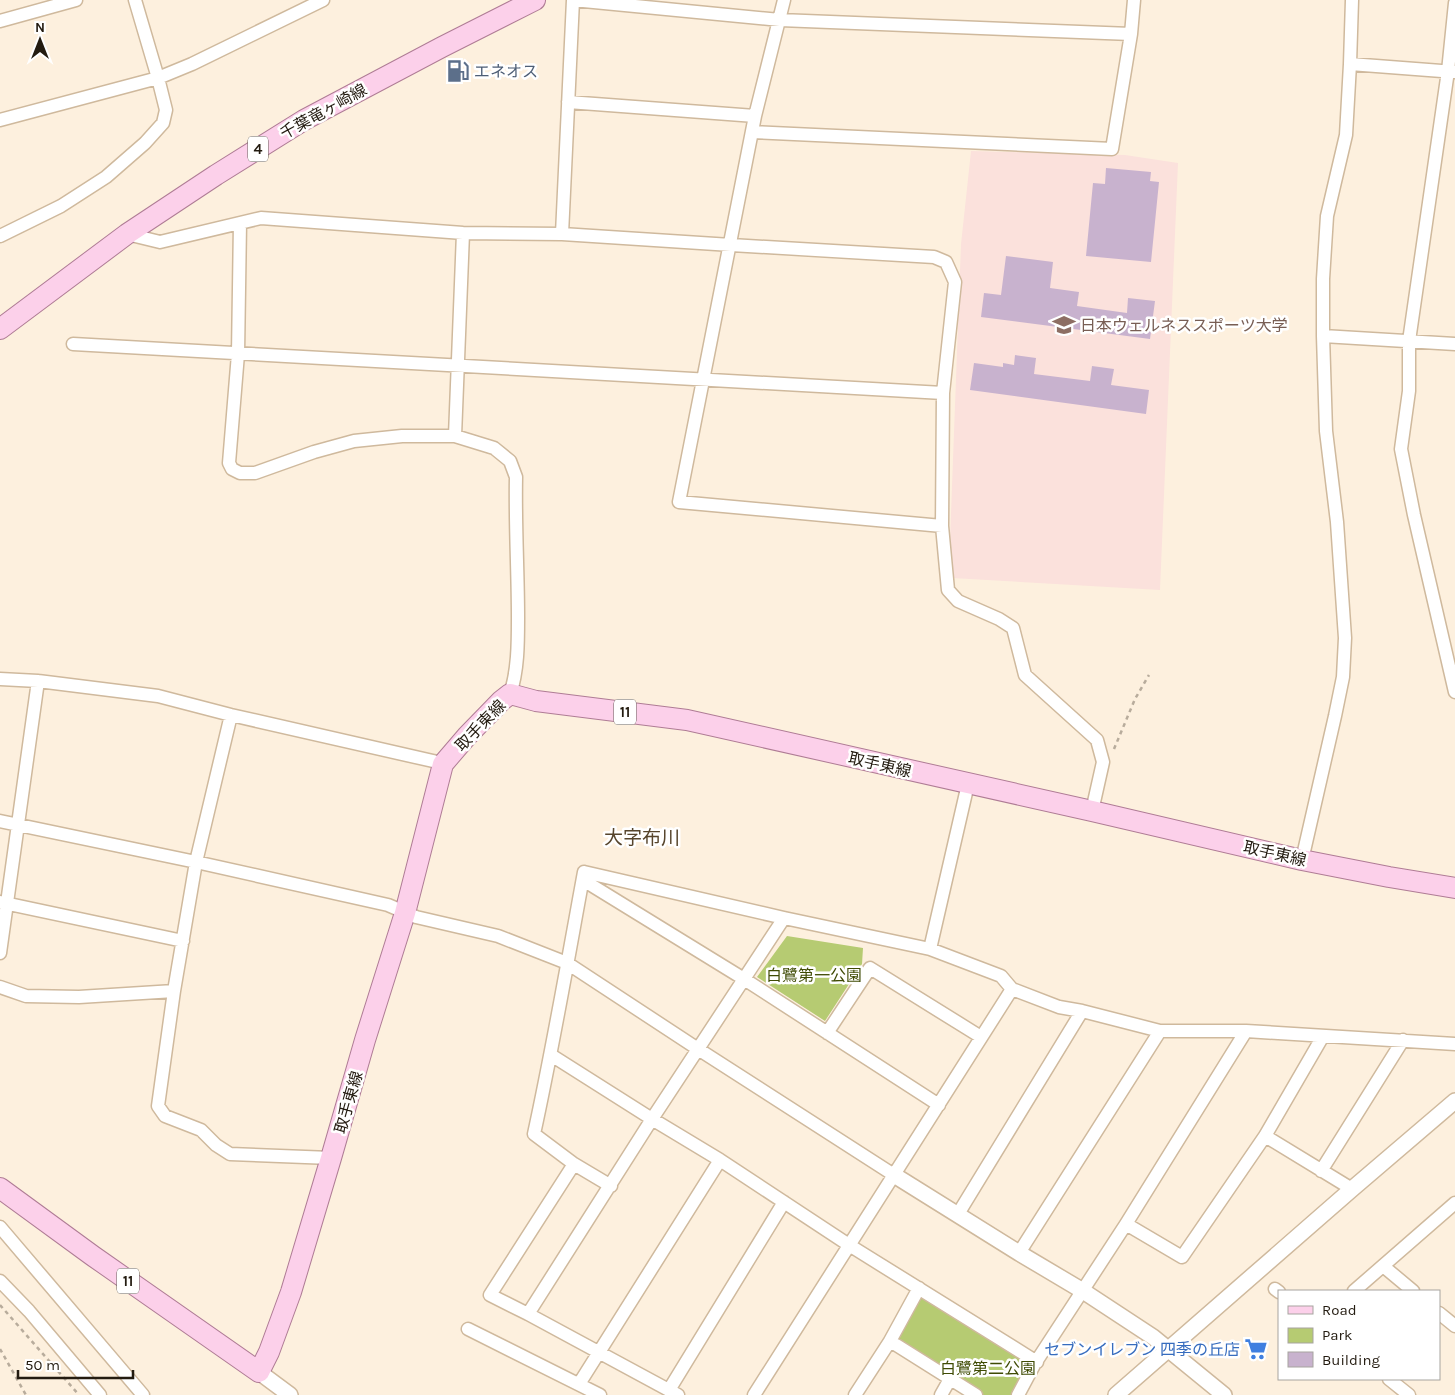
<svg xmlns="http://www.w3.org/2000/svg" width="1455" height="1395" font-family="Karla,'Noto Sans JP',sans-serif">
<rect width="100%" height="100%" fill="#fdf0de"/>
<path fill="#fbe1dc" d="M971,151L1125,155L1178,163L1160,590L952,578L950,540L961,244Z"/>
<path fill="#b6cb72" d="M787,936L863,948L862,964L825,1021L757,977Z
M921,1294L1034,1365L1012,1395H982L896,1339Z"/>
<path fill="#c8b2ce" d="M1106,168L1151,172L1150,181L1159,182L1151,262L1086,256L1093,183L1105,184Z
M1006,256L1053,262L1050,288L1079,292L1077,306L1127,313L1128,298L1155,301L1150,339L981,317L984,293L1001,295Z
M1015,355L1036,358L1034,374L1090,381L1092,366L1114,369L1111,385L1149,390L1146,414L970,390L974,363L1003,367V363L1014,365Z"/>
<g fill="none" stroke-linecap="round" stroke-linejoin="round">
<defs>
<path id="minor" d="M784,0L755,116L679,502L942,526
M1455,3L1448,71L1409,341V391L1401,449L1414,515L1455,692
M0,21L76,0
M1350,64L1455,72
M568,102L755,116
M0,120L158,78L192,64L323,0
M752,132L1112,149L1131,34L1134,0
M240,223L238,354L229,463L232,469L240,473H255L314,452L354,441L402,436H455L494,448L510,461L516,477C515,524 518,571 518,618C518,643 518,671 510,694
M127,234L160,242L261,218L463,233L562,234L731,245L934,257L946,262L955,282L943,393L942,526L948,590L958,601L999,619L1013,628L1025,675L1097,740L1103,762L1092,811
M562,234L573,0L780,20L1131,34
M0,236L61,206L106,177L145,143L163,123L166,110L158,78L135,0
M1323,336L1455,344
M73,344L943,393
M455,436L463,233
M0,679L38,681L158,696L231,715L433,761L443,764
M231,715L196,862L174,991L158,1106L165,1116L201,1130L216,1145L230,1154L331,1158
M0,821L196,862L388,905L416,917L498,936L567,963L698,1049L894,1175
M1302,860L1335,716L1343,677L1345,638L1337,522L1326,431L1323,336V279L1327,216L1346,135L1350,64L1352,0
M583,880L744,979L939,1105
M0,902L183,941
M930,949L968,784
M0,953L38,681
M0,987L26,996L79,997L174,991
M827,1033L870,968L981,1037
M551,1055L652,1119L720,1160L849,1245L1037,1362
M1265,1136L1352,1189
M1321,1171L1403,1040
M611,1186L574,1164L534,1134C553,1047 568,959 584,872L784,918L930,949L1001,976L1012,989L1059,1007L1082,1011L1160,1031H1246L1455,1044
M958,1214L1082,1011
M1126,1224L1182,1257L1265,1136L1323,1036
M0,1227L143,1395
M1019,1253L1160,1031
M1383,1266L1413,1291
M0,1281L29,1311L100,1395
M1275,1289L1279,1292
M1354,1291L1455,1203
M1439,1313L1455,1326
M528,1314L490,1295L574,1164
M468,1329L600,1395
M890,1341L919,1288
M1389,1379L1409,1395
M579,1384L720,1160
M669,1390L784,1202
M678,1395L528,1314L652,1119L784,918
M754,1395L1012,989
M855,1395L890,1341L976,1395
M941,1395L950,1379
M1018,1395L1034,1365L1126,1224L1246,1031"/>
<path id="tertiary" d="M894,1175L1019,1253L1083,1291L1153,1337L1224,1395
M259,1372L290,1395
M1116,1395L1352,1189L1455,1101"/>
<path id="primary" d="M0,329L127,234L216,175L304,120L442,47L535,0
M0,1188L93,1256L259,1372L269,1352L291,1292L331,1158L365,1040L405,913L443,764L467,736L501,701L510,694L536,701L687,720L1092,811L1302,860L1389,877L1455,888"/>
</defs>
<use href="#minor" stroke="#cfb99d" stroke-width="15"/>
<use href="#tertiary" stroke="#cfb99d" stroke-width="18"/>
<use href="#primary" stroke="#af7c95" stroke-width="22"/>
<path stroke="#b8ac9c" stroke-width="2.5" stroke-dasharray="4 4" stroke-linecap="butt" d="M1114,749L1135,699L1149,675
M0,1305L79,1395
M0,1349L26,1395"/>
<use href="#minor" stroke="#fff" stroke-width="12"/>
<use href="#tertiary" stroke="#fff" stroke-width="15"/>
<use href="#primary" stroke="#fcd0ea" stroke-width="20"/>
</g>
<defs>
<symbol id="fuel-bare" viewBox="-9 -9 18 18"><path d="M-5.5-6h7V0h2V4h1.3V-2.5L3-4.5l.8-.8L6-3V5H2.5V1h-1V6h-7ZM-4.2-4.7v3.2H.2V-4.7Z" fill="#5c6f8a" stroke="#fff" stroke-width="2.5" paint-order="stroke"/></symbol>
<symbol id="university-bare" viewBox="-9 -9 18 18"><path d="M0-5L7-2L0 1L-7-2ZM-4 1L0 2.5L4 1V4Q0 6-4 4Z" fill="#8d6e63" stroke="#fff" stroke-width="2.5" paint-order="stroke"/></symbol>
<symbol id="supermarket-bare" viewBox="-9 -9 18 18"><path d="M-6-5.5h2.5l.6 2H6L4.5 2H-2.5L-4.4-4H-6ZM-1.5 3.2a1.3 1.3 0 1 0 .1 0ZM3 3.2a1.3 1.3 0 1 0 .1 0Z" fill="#3f7fe0" stroke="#fff" stroke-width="2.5" paint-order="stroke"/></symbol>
</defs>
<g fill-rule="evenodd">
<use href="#fuel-bare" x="442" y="55" width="32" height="32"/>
<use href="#university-bare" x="1048" y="309" width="32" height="32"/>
<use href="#supermarket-bare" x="1240" y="1333" width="32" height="32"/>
</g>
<g text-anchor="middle" stroke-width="5" stroke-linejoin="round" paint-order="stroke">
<g fill="#fff" stroke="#655f58" stroke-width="1">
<rect x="248" y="136.5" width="20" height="25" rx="4"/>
<rect x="614" y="699.5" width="22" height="25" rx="4"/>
<rect x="117" y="1268.5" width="22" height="25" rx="4"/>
</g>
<g font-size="15" font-weight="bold" fill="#231b10">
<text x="258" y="154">4</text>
<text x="625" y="717">11</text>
<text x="128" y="1286">11</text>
</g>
<g font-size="16" fill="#4e5e75" stroke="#fff" text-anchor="start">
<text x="474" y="77">エネオス</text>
</g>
<g font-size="16" fill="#231b10" stroke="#fff">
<text transform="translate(323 111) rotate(-29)" y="6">千葉竜ヶ崎線</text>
<text transform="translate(480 725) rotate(-46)" y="6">取手東線</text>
<text transform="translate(880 764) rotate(13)" y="6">取手東線</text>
<text transform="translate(1275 853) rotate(13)" y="6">取手東線</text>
<text transform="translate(348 1102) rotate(-74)" y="6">取手東線</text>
</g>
<g font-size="16" fill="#785e54" stroke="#fff" text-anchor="start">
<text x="1080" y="331">日本ウェルネススポーツ大学</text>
</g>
<g font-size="16" fill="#3f4b04" stroke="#fff">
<text x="814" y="981">白鷺第一公園</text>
<text x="988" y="1374">白鷺第二公園</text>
</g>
<g font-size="16" fill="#366cbe" stroke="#fff" text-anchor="end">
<text x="1240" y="1355">セブンイレブン 四季の丘店</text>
</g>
<g font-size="19" fill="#57452c" stroke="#fff">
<text x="642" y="844">大字布川</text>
</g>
</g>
<rect x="1278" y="1290" width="162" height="90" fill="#ffffff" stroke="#a7a49f"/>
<rect x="1288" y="1306" width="25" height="8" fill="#fcd0ea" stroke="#a7a49f"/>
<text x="1322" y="1315" font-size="15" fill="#231b10">Road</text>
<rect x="1288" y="1328" width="25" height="15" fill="#b6cb72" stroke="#a7a49f"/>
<text x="1322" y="1340" font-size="15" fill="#231b10">Park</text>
<rect x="1288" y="1352" width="25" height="15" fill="#c8b2ce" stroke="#a7a49f"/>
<text x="1322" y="1365" font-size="15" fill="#231b10">Building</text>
<g transform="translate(40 40)" stroke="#ffffff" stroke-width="4" paint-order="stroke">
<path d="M0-4L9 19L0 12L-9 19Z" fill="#231b10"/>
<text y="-8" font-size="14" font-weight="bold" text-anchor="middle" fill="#231b10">N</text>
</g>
<path d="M18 1370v8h115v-8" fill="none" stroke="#231b10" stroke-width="2.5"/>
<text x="25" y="1370" font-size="15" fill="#231b10" stroke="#ffffff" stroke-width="4" paint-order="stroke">50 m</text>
</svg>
